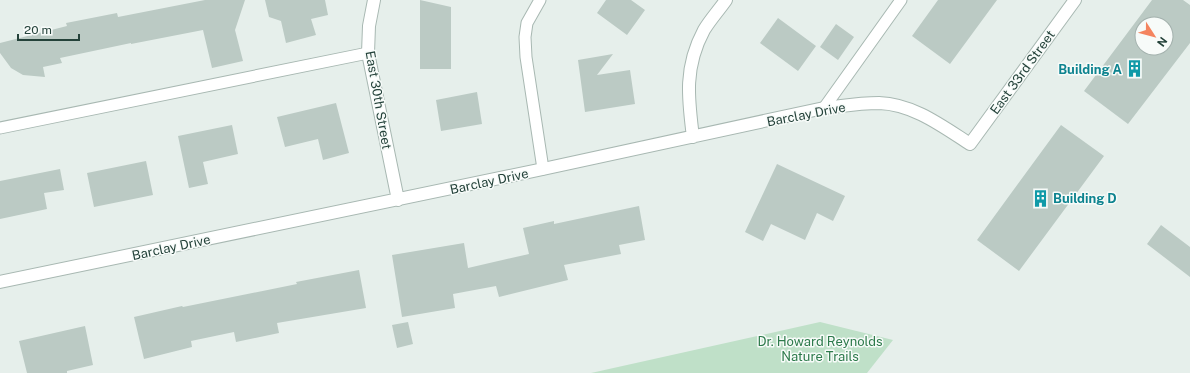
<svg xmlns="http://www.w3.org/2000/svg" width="1190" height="373" font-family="'Public Sans',sans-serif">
<rect width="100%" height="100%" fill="#e6efeb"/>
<path fill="#bfe0c8" d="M820,322L893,340L867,373H591Z"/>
<path fill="#bbcac4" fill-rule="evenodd" d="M205,0H245L235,30L243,61L212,68L203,30L131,44V43L60,58L62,63L43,67L45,77L23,75L11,68L0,53V43L67,26L66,23L117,13L118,17Z
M265,0H325L328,15L311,19L316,35L286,43L281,21L269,17Z
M420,0L451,7V69H420Z
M606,0H631L645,10L627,35L597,13Z
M938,0H997L950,64L912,36Z
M1152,0H1183L1190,5V43L1128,124L1084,91ZM1142,24H1166V48H1142Z
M778,18L816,46L798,71L760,43Z
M836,24L854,37L838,60L820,47Z
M613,54L597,75L630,70L635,104L585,112L578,60Z
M477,92L482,124L441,131L436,100Z
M336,103L349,153L323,160L318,139L285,147L277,117Z
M232,125L238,154L203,162L208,184L189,188L178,136Z
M1061,125L1104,156L1019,271L977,240Z
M146,161L153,195L94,207L87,173Z
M777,164L845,196L833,221L817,213L805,240L771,224L763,241L745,232Z
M60,169L64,190L44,193L47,209L0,219V181Z
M639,206L645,240L619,245L621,254L564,265L568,280L499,297L496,286L453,294L455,308L402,317L392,255L464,243L468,268L529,254L523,228L554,221V224Z
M1161,225L1190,247V277L1147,244Z
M359,270L366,308L277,323L279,333L236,342L234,332L191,341L192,347L144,359L134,317L182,306L183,307L297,284L296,282Z
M408,322L413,344L397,348L392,325Z
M85,326L93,365L67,371V373H27L19,341Z"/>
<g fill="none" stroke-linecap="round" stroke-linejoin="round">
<defs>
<path id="lane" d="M540,0L527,23L525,37L526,57L543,169
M824,108L901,0
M0,128L368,53"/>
<path id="street" d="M374,0L369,26L368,53L398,200
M693,137C688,98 684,67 704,30C710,20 719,10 726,0
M0,282L543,169L824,108C842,106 860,103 879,103C913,104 942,126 970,144L1075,0"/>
</defs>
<use href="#lane" stroke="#a8b8b2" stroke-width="13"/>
<use href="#street" stroke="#a8b8b2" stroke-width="14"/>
<use href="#lane" stroke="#fff" stroke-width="11"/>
<use href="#street" stroke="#fff" stroke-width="12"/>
</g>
<defs>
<symbol id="building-bare" viewBox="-9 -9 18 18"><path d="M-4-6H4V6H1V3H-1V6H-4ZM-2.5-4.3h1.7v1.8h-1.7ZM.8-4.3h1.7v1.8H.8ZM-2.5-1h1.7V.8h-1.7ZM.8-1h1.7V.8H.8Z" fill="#0f9aa8" stroke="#f7fbf9" stroke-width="2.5" paint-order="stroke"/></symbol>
</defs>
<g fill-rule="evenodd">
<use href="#building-bare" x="1122" y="56" width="25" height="25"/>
<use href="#building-bare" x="1028" y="186" width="25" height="25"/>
</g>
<g text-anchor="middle" stroke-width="3" stroke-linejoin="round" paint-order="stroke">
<g font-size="13" font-weight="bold" fill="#0d838f" stroke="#f7fbf9" text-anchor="end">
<text x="1122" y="74">Building A</text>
<text x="1053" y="203" text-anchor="start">Building D</text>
</g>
<g font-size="13" fill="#24423a" stroke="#f7fbf9">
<text transform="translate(1022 72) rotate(-54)" y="5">East 33rd Street</text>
<text transform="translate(379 100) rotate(80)" y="5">East 30th Street</text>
<text transform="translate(806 114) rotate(-11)" y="5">Barclay Drive</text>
<text transform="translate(489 181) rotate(-12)" y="5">Barclay Drive</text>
<text transform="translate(171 247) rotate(-12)" y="5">Barclay Drive</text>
</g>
<g font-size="13" fill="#2d7a4b" stroke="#f7fbf9">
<text x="820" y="346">Dr. Howard Reynolds<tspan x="820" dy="15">Nature Trails</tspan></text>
</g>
</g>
<g transform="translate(1154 36) rotate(126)"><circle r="19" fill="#f7fbf9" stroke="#a3b1ad"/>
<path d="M0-3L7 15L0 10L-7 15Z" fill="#f4845f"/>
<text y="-6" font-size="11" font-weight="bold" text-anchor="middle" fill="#24423a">N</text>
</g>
<path d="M18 34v6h61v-6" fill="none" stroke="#24423a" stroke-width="2"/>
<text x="24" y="34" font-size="12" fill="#24423a" stroke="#f7fbf9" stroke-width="3" paint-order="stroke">20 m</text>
</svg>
